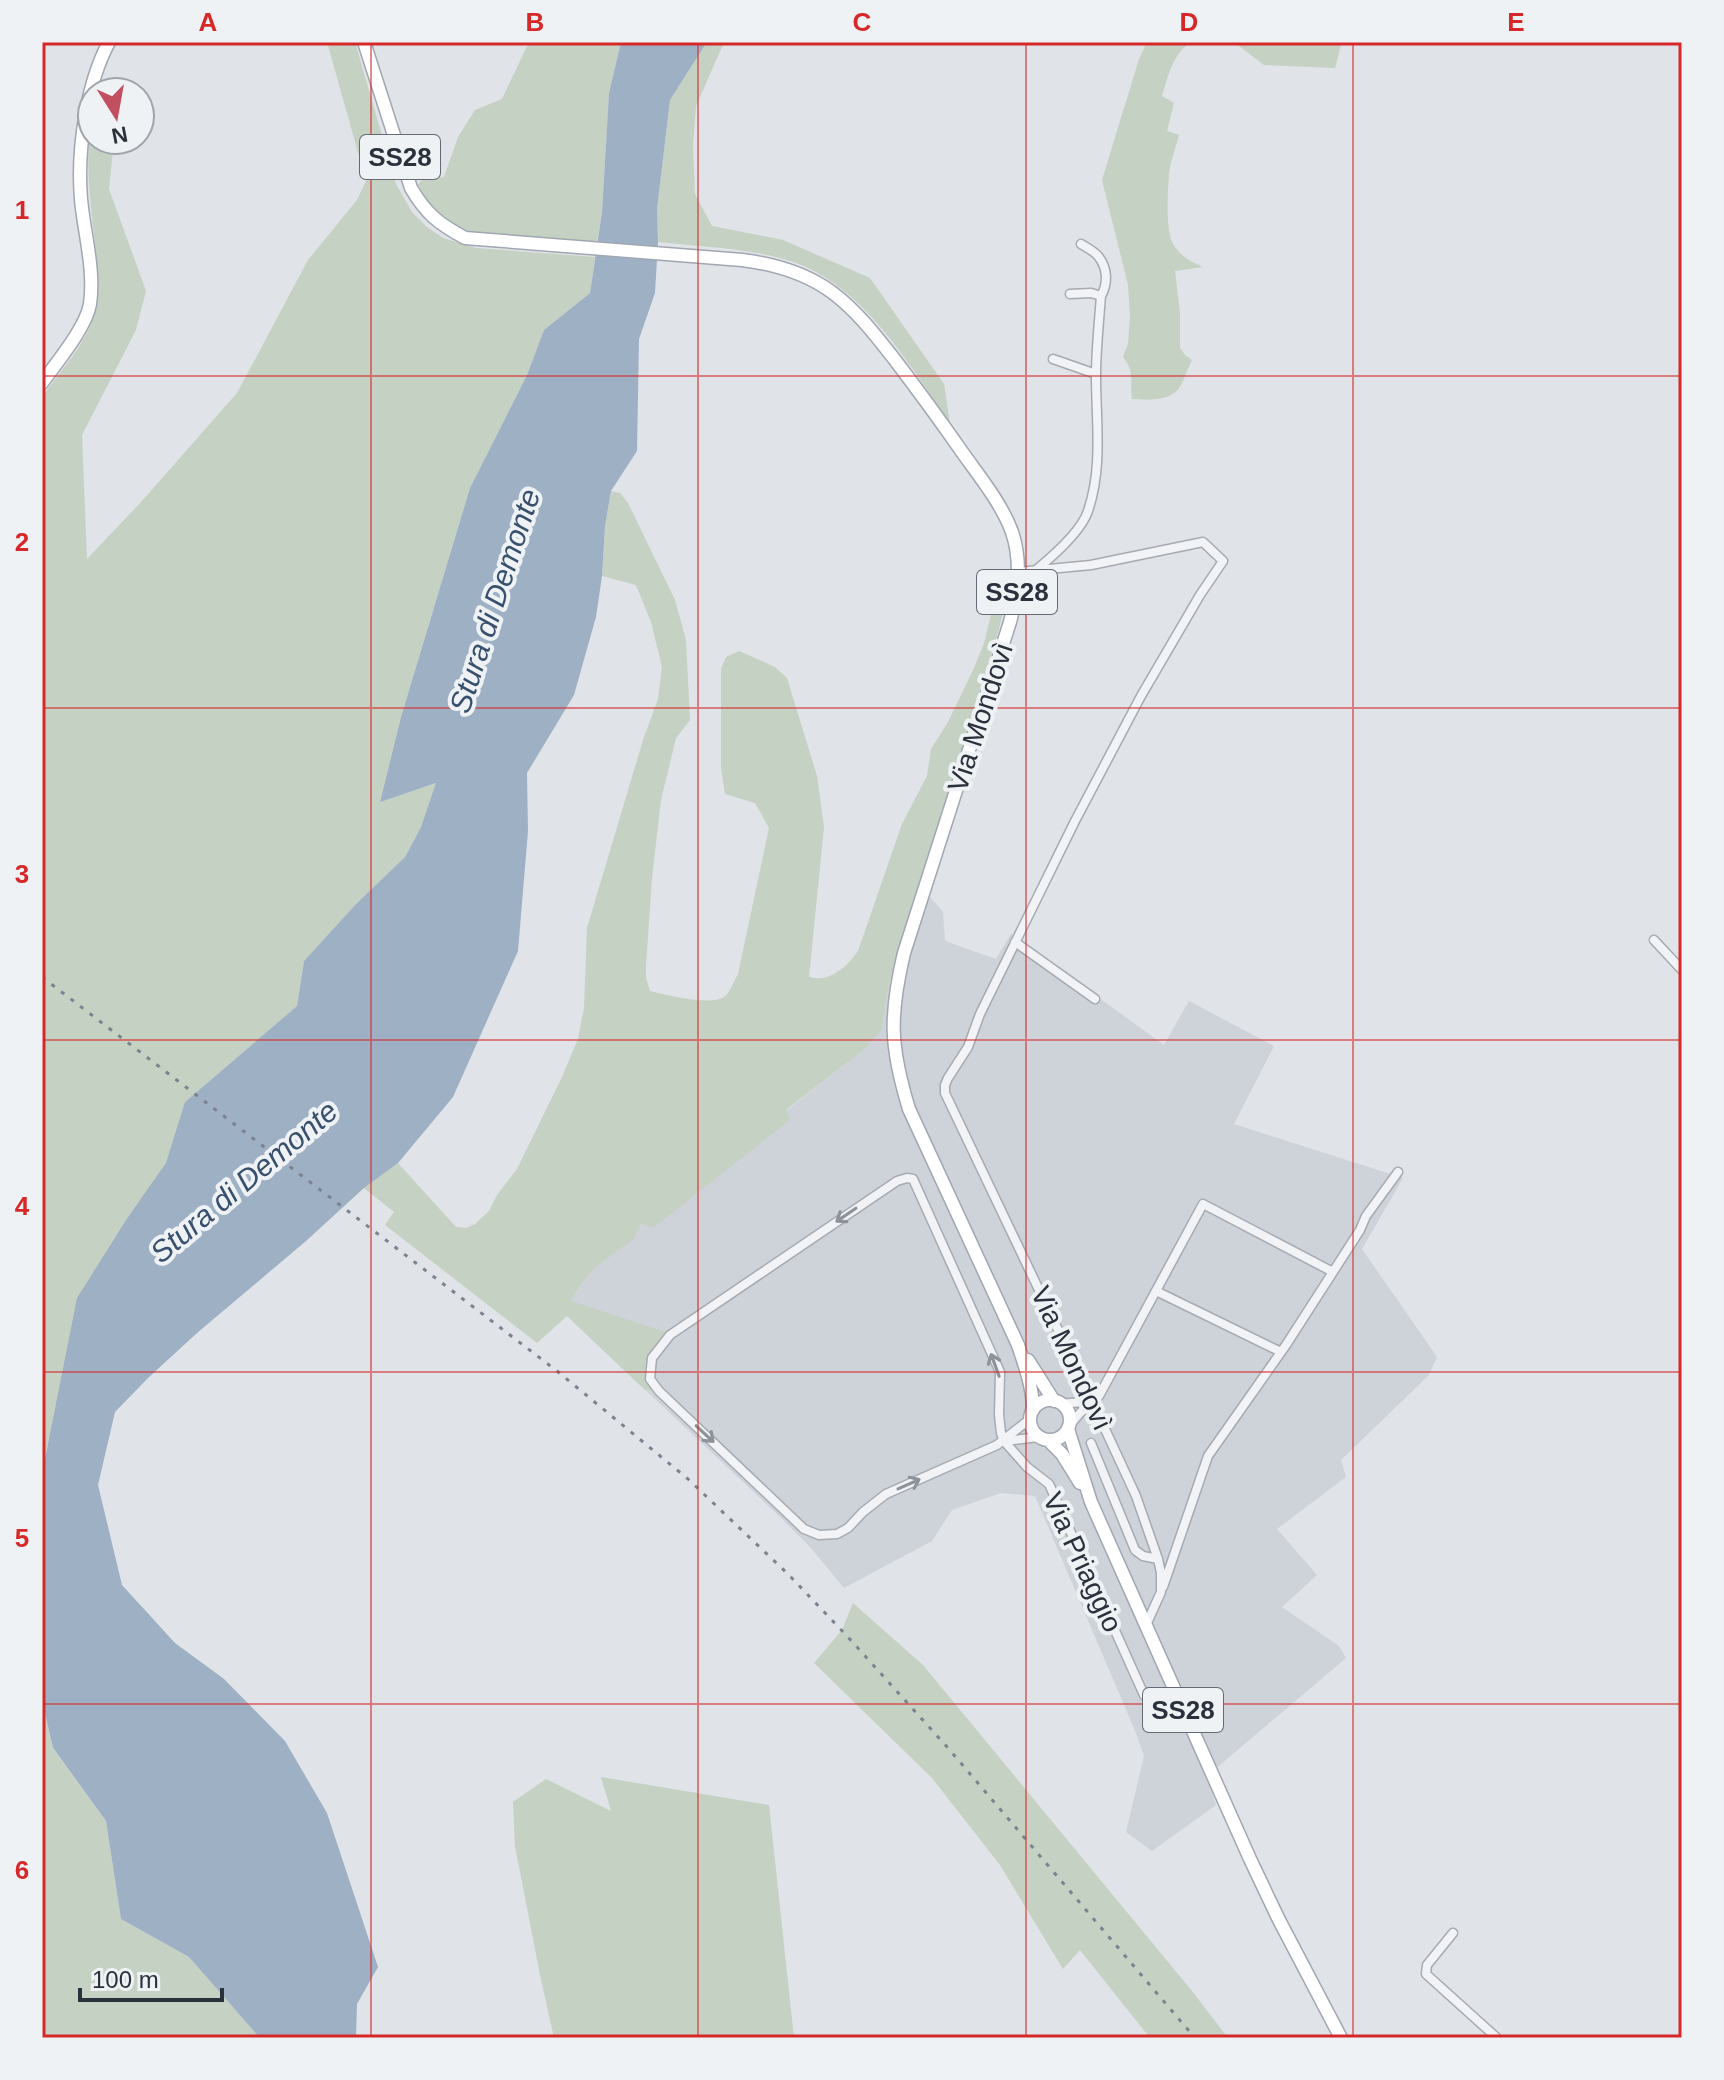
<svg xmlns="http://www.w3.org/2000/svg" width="1724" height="2080" font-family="Helvetica,sans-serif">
<rect width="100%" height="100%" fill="#e0e3e7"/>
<path fill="#ced2d9" d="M918,892L931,898L943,912L945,941L996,959L1011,934L1164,1045L1189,1001L1274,1046L1234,1124L1403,1178L1362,1249L1437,1357L1429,1375L1341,1460L1346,1477L1277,1529L1317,1575L1282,1607L1339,1646L1346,1658L1207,1776L1216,1805L1152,1851L1126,1832L1144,1756L1136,1733L1035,1496L1001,1493L952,1510L932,1541L844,1588L811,1548L779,1516L567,1316L571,1299L592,1270L634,1239L641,1222L791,1119L786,1111L865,1049L882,1029L889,983Z"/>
<path fill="#c5d1c2" d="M327,42H355L396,184L412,212L427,227L443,238L476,248L595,257L590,293L544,330L527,375L470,488L401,717L380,801L437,783L421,827L405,857L356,904L304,961L297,1006L185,1102L167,1163L128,1217L49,1439L42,1474V974L44,971L42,969V397C61,370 90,340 96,307C100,286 97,265 95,245C91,204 84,162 92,121V140H114L109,189L146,291L136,330L82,435L87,559L142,501L237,393L308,260L357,200L366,181Z
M529,42H621L609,93L602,212L597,242L481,234L463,230L431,208L418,184L423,179L444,177L458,137L475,110L502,99Z
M707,42H728L722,47L696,106L693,146L695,194L712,226L783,240L870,278L944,384L950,423C910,366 865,288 796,263C754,248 702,247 658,242L657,209L670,100Z
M1147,42H1192C1173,52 1168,77 1162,96L1174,103L1167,131L1179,135C1176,147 1171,160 1169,173C1168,191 1165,228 1173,244C1180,256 1191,262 1203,267L1175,271L1180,313V348L1185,355L1192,360C1188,368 1185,377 1181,385C1172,402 1148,400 1132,399C1129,381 1136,374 1123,357L1128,344L1130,316L1128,285L1102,180L1139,59Z
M1234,42H1329L1341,45L1335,68L1264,65Z
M611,491L620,493L628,503L675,600L686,640L690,720L676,738L661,800L652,878L646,965V978L650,991C666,995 710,1006 724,997C730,993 734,981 738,974L769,828L755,803L725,794L721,768V669L726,657L739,651L775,667L787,678L817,776L824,827L809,977C829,983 847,967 858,951L902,824L927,776L931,749L948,722L974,668L984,643L994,603L1001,590L1011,581L999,629L889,983L882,1029L865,1049L786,1110L791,1119L653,1228L641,1223L634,1239L592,1270L571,1299V1301L665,1332C648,1353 645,1362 652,1389L645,1390L567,1316L537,1343L385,1225L394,1212L364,1188L398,1163L456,1227L466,1228L475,1224L489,1211L497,1195L517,1169L562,1077L578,1039L584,1008L587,928L643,740L658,699L662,667L651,622L636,585L602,576L605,526Z
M853,1603L923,1665L1192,1991L1228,2038H1150L1080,1950L1063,1969L1000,1865L932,1778L814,1663L842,1630Z
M42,1700L53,1749L106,1821L121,1919L189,1957L260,2038H42Z
M601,1777L769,1805L794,2038H554L540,1975L515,1846L513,1802L546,1779L611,1811Z"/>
<path fill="#9eb0c4" d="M621,42H707L670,100L657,209L658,242L655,293L639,339L637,451L611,491L605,526L602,576L596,617L574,695L527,773L528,831L518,951L453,1097L398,1163L364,1188L306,1241L197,1333L148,1378L115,1412L98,1485L122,1585L175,1643L224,1679L285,1741L327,1813L378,1967L357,2004L356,2038H260L189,1957L121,1919L106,1821L53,1748L42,1700V1474L49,1439L77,1298L128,1217L166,1163L185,1102L297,1006L304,961L356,904L405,857L421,827L436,783L380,802L401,717L470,488L527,375L544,330L590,293L602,212L609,93Z"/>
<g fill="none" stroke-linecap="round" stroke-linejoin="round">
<defs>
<path id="street" d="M1081,244C1086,247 1094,251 1098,256C1108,268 1108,284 1101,296
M1053,359L1096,374
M1036,570C1053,556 1081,532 1088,511C1103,467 1096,421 1096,376C1096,350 1099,322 1101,296L1091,293L1070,294
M1018,572L1091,565L1203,542L1223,561L1200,595L1141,696L1075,821L980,1014L968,1047L948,1078L945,1085V1093L1092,1401L1136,1496L1158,1559L1161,1573V1592L1146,1625
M1654,940L1682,970
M1015,942L1095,999
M1156,1291L1281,1352
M1061,1404L1092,1401
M1030,1419L997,1445L886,1494L863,1512L848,1528L837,1534L819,1535L804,1529L659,1391L650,1379L652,1358L670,1335L897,1181L907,1178L913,1179L1000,1372L999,1415L1001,1433L1004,1441L1027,1467L1049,1484L1144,1695
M1070,1425L1080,1413L1099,1396L1203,1204L1333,1272
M1005,1441L1038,1437
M1091,1443L1135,1550L1143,1556L1158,1559
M1163,1587L1208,1456L1286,1345L1360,1230L1366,1216L1398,1172
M1453,1933L1427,1965L1426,1974L1497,2038"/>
<path id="primary" d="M364,42L411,188C426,214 439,224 465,238L742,260C775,264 806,273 833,293C858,312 876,336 895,360C917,389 939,419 960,449C978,475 1001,502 1012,532C1022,562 1018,592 1010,622L904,953C889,1016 890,1047 909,1109L1018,1345C1025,1366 1033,1388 1033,1410
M42,383C56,363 86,328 90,304C95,269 84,233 81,199C77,151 86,85 109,42
M1028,1360L1054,1401
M1030 1420a20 20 0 1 1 40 0a20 20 0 1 1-40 0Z
M1068,1429L1091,1502L1250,1859L1278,1918L1341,2038
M1049,1441L1062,1454L1080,1483"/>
</defs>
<use href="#street" stroke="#a6aab1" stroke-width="11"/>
<use href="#primary" stroke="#a0a7b2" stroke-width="15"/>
<use href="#street" stroke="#f2f3f6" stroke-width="8"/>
<use href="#primary" stroke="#fff" stroke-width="12"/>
<path stroke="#7b8290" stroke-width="3" stroke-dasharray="4 8" stroke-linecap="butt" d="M42,977L557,1371L688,1479L789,1575L847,1636L948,1748L1195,2038"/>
</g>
<defs><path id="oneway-shaft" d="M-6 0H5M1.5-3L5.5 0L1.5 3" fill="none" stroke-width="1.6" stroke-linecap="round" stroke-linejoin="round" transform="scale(2)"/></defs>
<g stroke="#8e929a">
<use href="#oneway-shaft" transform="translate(846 1215) rotate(146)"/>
<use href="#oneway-shaft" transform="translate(995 1365) rotate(-110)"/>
<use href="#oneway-shaft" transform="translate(705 1434) rotate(43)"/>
<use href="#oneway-shaft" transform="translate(909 1484) rotate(-24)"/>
</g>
<path fill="none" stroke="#d62828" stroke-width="2" stroke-opacity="0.55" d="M371,42V2038M698,42V2038M1026,42V2038M1353,42V2038M42,376H1682M42,708H1682M42,1040H1682M42,1372H1682M42,1704H1682"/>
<g text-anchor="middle" stroke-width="8" stroke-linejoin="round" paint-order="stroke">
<g fill="#eff2f5" stroke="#656b74" stroke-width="2">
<rect x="360" y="135" width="80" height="44" rx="6"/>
<rect x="977" y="570" width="80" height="44" rx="6"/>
<rect x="1143" y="1688" width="80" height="44" rx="6"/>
</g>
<g font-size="26" font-weight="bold" fill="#2a313d">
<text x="400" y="166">SS28</text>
<text x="1017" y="601">SS28</text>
<text x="1183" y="1719">SS28</text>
</g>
<g font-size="28" fill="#2a313d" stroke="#eff2f5">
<text transform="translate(980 717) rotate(-72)" y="10">Via Mondovì</text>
<text transform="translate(1072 1358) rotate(65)" y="10">Via Mondovì</text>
<text transform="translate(1083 1562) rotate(65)" y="10">Via Priaggio</text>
</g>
<g font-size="30" font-style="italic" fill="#38506e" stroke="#eff2f5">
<text transform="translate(495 601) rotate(-72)" y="10">Stura di Demonte</text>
<text transform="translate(244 1182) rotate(-40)" y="10">Stura di Demonte</text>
</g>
</g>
<rect width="1724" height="2080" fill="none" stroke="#eff2f5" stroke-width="88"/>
<g transform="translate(116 116) rotate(169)"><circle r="38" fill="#eff2f5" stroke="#a0a5ab" stroke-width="2"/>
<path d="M0-6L14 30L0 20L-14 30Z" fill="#c24f60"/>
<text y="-12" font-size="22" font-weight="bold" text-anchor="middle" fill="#2a313d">N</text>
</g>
<path d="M80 1988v12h142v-12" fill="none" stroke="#2a313d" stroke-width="4"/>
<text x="92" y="1988" font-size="24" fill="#2a313d" stroke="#eff2f5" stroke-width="6" paint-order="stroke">100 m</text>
<rect x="44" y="44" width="1636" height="1992" fill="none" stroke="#d62828" stroke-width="3"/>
<g font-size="26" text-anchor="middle" font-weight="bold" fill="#d62828">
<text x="208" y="31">A</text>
<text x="535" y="31">B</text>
<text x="862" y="31">C</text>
<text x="1189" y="31">D</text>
<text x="1516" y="31">E</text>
<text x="22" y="219">1</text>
<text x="22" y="551">2</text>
<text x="22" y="883">3</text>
<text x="22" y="1215">4</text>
<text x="22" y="1547">5</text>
<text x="22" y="1879">6</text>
</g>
</svg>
